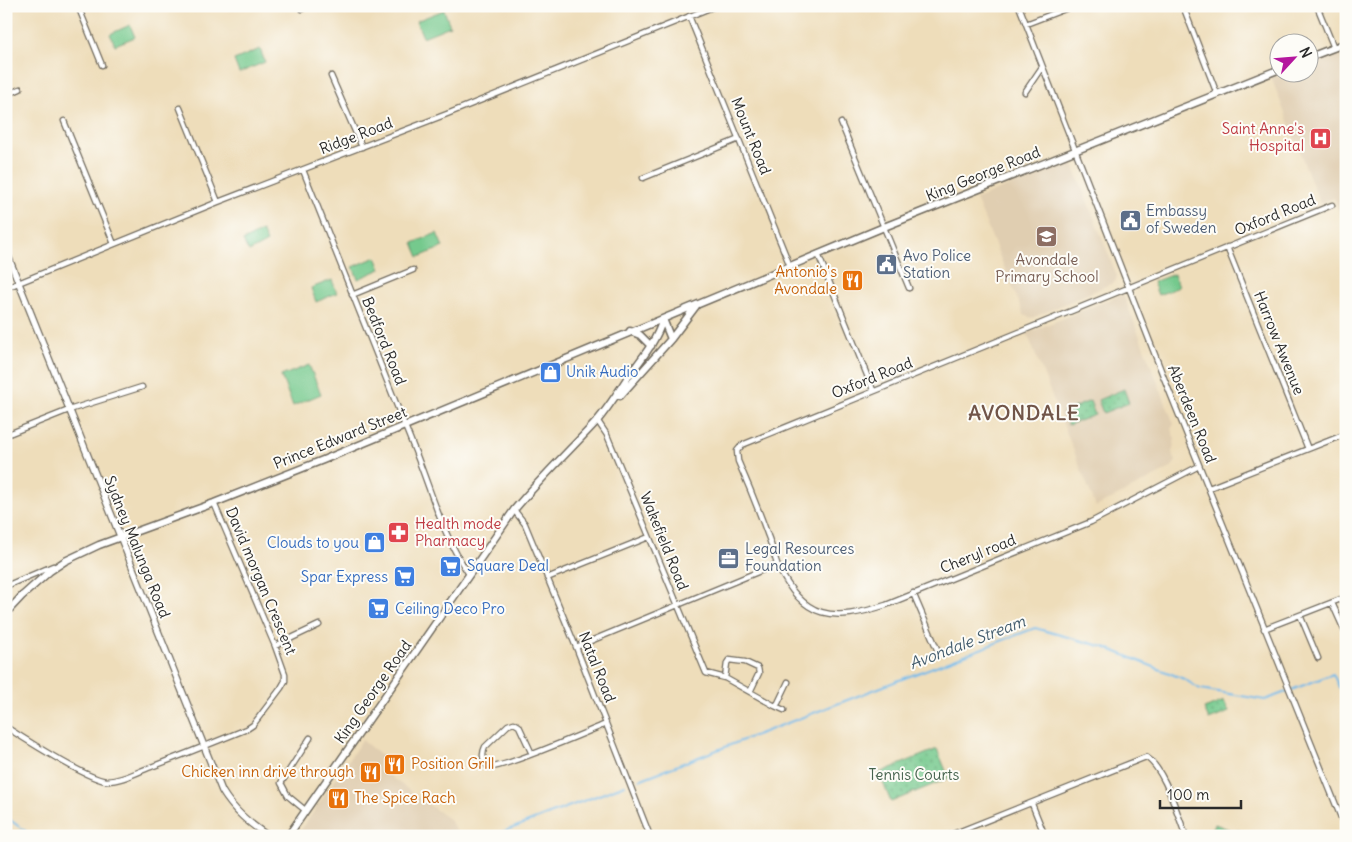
<svg xmlns="http://www.w3.org/2000/svg" width="1352" height="842" font-family="Delius,sans-serif">
<defs>
<pattern id="grass-tufts" width="24" height="20" patternUnits="userSpaceOnUse" patternTransform="scale(1.25)"><rect width="24" height="20" fill="#74c98d"/><path d="M3 7l-1-3M5 7V3M7 7l1-3M15 17l-1-3M17 17v-4M19 17l1-3" fill="none" stroke="#5fa373"/></pattern>
<pattern id="park-dots" width="8" height="8" patternUnits="userSpaceOnUse" patternTransform="scale(1.25)"><rect width="8" height="8" fill="#74c98d"/><path d="M2 2h.1M6 6h.1" fill="none" stroke="#5fa373" stroke-width="1.8" stroke-linecap="round"/></pattern>
</defs>
<rect width="100%" height="100%" fill="#fdfcf7"/>
<filter id="ink" filterUnits="userSpaceOnUse"><feTurbulence type="fractalNoise" baseFrequency=".02" numOctaves="2"/><feDisplacementMap in="SourceGraphic" scale="10" xChannelSelector="R" yChannelSelector="G"/><feConvolveMatrix kernelMatrix="1 2 1 2 8 2 1 2 1" color-interpolation-filters="sRGB"/></filter>
<filter id="wash" filterUnits="userSpaceOnUse"><feTurbulence type="fractalNoise" baseFrequency=".0096" numOctaves="4" result="noise"/><feDisplacementMap in="SourceGraphic" scale="20" xChannelSelector="R" yChannelSelector="G"/><feGaussianBlur stdDeviation="1.12" result="paint"/><feColorMatrix in="noise" values="0 0 0 0 0 0 0 0 0 0 0 0 0 0 0 0 0 1.4 0 .05"/><feComposite in="paint" operator="in"/></filter>
<g filter="url(#wash)">
<rect width="100%" height="100%" fill="#eeddba"/>
<path fill="#e0ceb1" d="M1346,47V211L1340,214L1334,198L1320,204L1271,77L1283,73L1310,72V62Z
M1063,164L1073,165L1117,276L1115,282L1032,318L1024,315L976,199Z
M1123,294L1174,424L1171,429L1175,439L1172,453L1176,461L1171,468L1096,507L1027,333Z
M362,740L391,764V777L450,820L459,836H297Z"/>
<path fill="url(#grass-tufts)" stroke="#507a5c" d="M1215,824L1236,832L1237,830L1255,836H1201L1212,830Z"/>
<path fill="url(#park-dots)" stroke="#507a5c" d="M1124,389L1129,403L1103,413L1098,400Z
M1090,401L1095,415L1068,425L1063,412Z
M1224,701L1229,712L1209,720L1204,709Z
M937,749L949,778L891,802L879,773Z"/>
<path fill="#74c98d" stroke="#507a5c" d="M444,10L450,26L423,37L416,21Z
M130,25L135,37L115,45L110,34Z
M260,49L265,62L239,73L234,60Z
M262,231L267,242L249,252L243,241Z
M437,233L443,247L419,257L413,243Z
M376,257L381,269L358,279L353,267Z
M1174,274L1179,287L1158,295L1153,282Z
M332,280L337,293L316,302L311,288Z
M309,365L321,394L293,406L281,376Z"/>
<g fill="none" stroke-linecap="round" stroke-linejoin="round">
<path stroke="#72baea" stroke-width="2" d="M639,780L1035,628L1104,647L1184,679L1200,689L1265,700L1333,674L1346,702
M6,817L32,836
M492,836L625,785"/>
</g>
</g>
<g filter="url(#ink)">
<g fill="none" stroke-linecap="round" stroke-linejoin="round">
<defs>
<path id="minor" d="M78,6L102,65
M301,6L302,9
M1019,6L1164,378L1346,830
M1183,6L1217,94
M1317,6L1334,48
M689,16L790,266
M1026,24L1073,6
M331,76L362,147
M1025,92L1042,67
M6,95L20,89
M180,108L218,202
M64,121L114,244
M841,123L909,288
M303,170C339,262 376,354 413,446C431,489 442,536 469,574
M643,178L739,139
M1227,247L1308,449
M818,254L873,390
M6,288L218,202L447,114L715,6
M352,295L413,270
M597,420L607,435L706,673L725,678L775,706L778,703L788,682
M6,435L69,410L142,387
M1199,466L1091,522L886,605C833,622 803,620 778,566C774,556 772,546 768,536C759,511 749,486 738,461L737,451L742,445L1332,205
M1209,488L1346,434
M514,510L525,524L576,647L650,836
M547,578L649,537
M6,586L53,566
M913,593L937,649
M1332,603L1346,634
M1300,615L1318,658
M1264,629L1346,597
M275,646L319,625
M576,647L777,564
M725,678L727,663L729,660L745,662L758,668L759,673L750,692
M775,706L784,710
M6,727C25,739 88,780 107,781C122,781 137,772 151,767C183,755 215,742 247,729L253,725L281,688L285,681V674L275,646L214,503
M532,754L519,726L514,723L508,725L485,747C481,755 483,761 488,767C500,770 589,731 606,724
M1032,804L1045,836
M305,810L288,796L281,783L310,738
M948,836L1146,757C1165,769 1177,814 1186,836"/>
<path id="tertiary" d="M6,251L222,791C234,811 249,823 268,836"/>
<path id="secondary" d="M1310,57L1346,43
M663,319L671,339
M630,331L640,335L651,346
M620,396L671,339L696,306
M6,613L22,596L50,571L65,561L99,545L214,503L323,460L884,227L1280,69
M288,836L514,510C540,479 569,451 597,421C609,407 618,392 628,377C642,358 656,342 663,319"/>
</defs>
<use href="#minor" stroke="#6f695d" stroke-width="7"/>
<use href="#tertiary" stroke="#6f695d" stroke-width="8"/>
<use href="#secondary" stroke="#6f695d" stroke-width="9"/>
<use href="#minor" stroke="#fff" stroke-width="4.5"/>
<use href="#tertiary" stroke="#fff" stroke-width="5.5"/>
<use href="#secondary" stroke="#fff" stroke-width="6"/>
</g>
</g>
<defs>
<symbol id="hospital-square" viewBox="-11 -11 22 22"><rect x="-9" y="-9" width="18" height="18" rx="4" fill="#e0444e" stroke="#fdfcf7"/><path d="M-5-5h3v3.5h4V-5h3V5h-3V1.5h-4V5h-3Z" fill="#fff"/></symbol>
<symbol id="civic-square" viewBox="-11 -11 22 22"><rect x="-9" y="-9" width="18" height="18" rx="4" fill="#5c6f8a" stroke="#fdfcf7"/><path d="M-.6-6.5H3V-4.5H.6V-3L4-1V1h2V6H-6V1h2V-1L-.6-3ZM-1.2 2.5V6h2.4V2.5Z" fill="#fff"/></symbol>
<symbol id="school-square" viewBox="-11 -11 22 22"><rect x="-9" y="-9" width="18" height="18" rx="4" fill="#8d6e63" stroke="#fdfcf7"/><path d="M0-5L7-2L0 1L-7-2ZM-4 1L0 2.5L4 1V4Q0 6-4 4Z" fill="#fff"/></symbol>
<symbol id="restaurant-square" viewBox="-11 -11 22 22"><rect x="-9" y="-9" width="18" height="18" rx="4" fill="#e8710a" stroke="#fdfcf7"/><path d="M-5-6h1v4h1v-4h1v4h1v-4h1v5L-1.5 .5V6h-2V.5L-5-1ZM5-6V6H3V1.5H1.5Q1.5-4 5-6Z" fill="#fff"/></symbol>
<symbol id="shop-square" viewBox="-11 -11 22 22"><rect x="-9" y="-9" width="18" height="18" rx="4" fill="#3f7fe0" stroke="#fdfcf7"/><path d="M-5-2.5h2.3a2.7 3.5 0 0 1 5.4 0H5L5.5 6h-11ZM-1.5-2.5h3a1.5 2.3 0 0 0-3 0Z" fill="#fff"/></symbol>
<symbol id="pharmacy-square" viewBox="-11 -11 22 22"><rect x="-9" y="-9" width="18" height="18" rx="4" fill="#e0444e" stroke="#fdfcf7"/><path d="M-2-6h4v4h4v4h-4v4h-4v-4h-4v-4h4Z" fill="#fff"/></symbol>
<symbol id="office-square" viewBox="-11 -11 22 22"><rect x="-9" y="-9" width="18" height="18" rx="4" fill="#5c6f8a" stroke="#fdfcf7"/><path d="M-6-3h4V-5.5h4V-3h4V5H-6ZM-1-4.5V-3h2v-1.5ZM-6 0V1H6V0Z" fill="#fff"/></symbol>
<symbol id="supermarket-square" viewBox="-11 -11 22 22"><rect x="-9" y="-9" width="18" height="18" rx="4" fill="#3f7fe0" stroke="#fdfcf7"/><path d="M-6-5.5h2.5l.6 2H6L4.5 2H-2.5L-4.4-4H-6ZM-1.5 3.2a1.3 1.3 0 1 0 .1 0ZM3 3.2a1.3 1.3 0 1 0 .1 0Z" fill="#fff"/></symbol>
</defs>
<g fill-rule="evenodd">
<use href="#hospital-square" x="1308" y="126" width="25" height="25"/>
<use href="#civic-square" x="1118" y="208" width="25" height="25"/>
<use href="#school-square" x="1034" y="224" width="25" height="25"/>
<use href="#civic-square" x="874" y="252" width="25" height="25"/>
<use href="#restaurant-square" x="840" y="268" width="25" height="25"/>
<use href="#shop-square" x="538" y="360" width="25" height="25"/>
<use href="#pharmacy-square" x="386" y="520" width="25" height="25"/>
<use href="#shop-square" x="362" y="530" width="25" height="25"/>
<use href="#office-square" x="716" y="546" width="25" height="25"/>
<use href="#supermarket-square" x="438" y="554" width="25" height="25"/>
<use href="#supermarket-square" x="392" y="564" width="25" height="25"/>
<use href="#supermarket-square" x="366" y="596" width="25" height="25"/>
<use href="#restaurant-square" x="382" y="752" width="25" height="25"/>
<use href="#restaurant-square" x="358" y="760" width="25" height="25"/>
<use href="#restaurant-square" x="326" y="786" width="25" height="25"/>
</g>
<g text-anchor="middle" stroke-width="4" stroke-linejoin="round" paint-order="stroke">
<g font-size="15" fill="#be3a42" stroke="#fdfcf7" text-anchor="end">
<text x="1304" y="134">Saint Anne's<tspan x="1304" dy="17">Hospital</tspan></text>
<text x="415" y="529" text-anchor="start">Health mode<tspan x="415" dy="17">Pharmacy</tspan></text>
</g>
<g font-size="15" fill="#2b2b2b" stroke="#fdfcf7">
<text transform="translate(356 136) rotate(-21)" y="5">Ridge Road</text>
<text transform="translate(751 136) rotate(68)" y="5">Mount Road</text>
<text transform="translate(983 174) rotate(-22)" y="5">King George Road</text>
<text transform="translate(1275 215) rotate(-22)" y="5">Oxford Road</text>
<text transform="translate(384 341) rotate(68)" y="5">Bedford Road</text>
<text transform="translate(1279 343) rotate(68)" y="5">Harrow Awenue</text>
<text transform="translate(872 378) rotate(-22)" y="5">Oxford Road</text>
<text transform="translate(1192 414) rotate(68)" y="5">Aberdeen Road</text>
<text transform="translate(340 438) rotate(-22)" y="5">Prince Edward Street</text>
<text transform="translate(664 541) rotate(68)" y="5">Wakefield Road</text>
<text transform="translate(137 547) rotate(68)" y="5">Sydney Malunga Road</text>
<text transform="translate(978 554) rotate(-22)" y="5">Cheryl road</text>
<text transform="translate(261 581) rotate(67)" y="5">David morgan Crescent</text>
<text transform="translate(597 667) rotate(68)" y="5">Natal Road</text>
<text transform="translate(373 692) rotate(-55)" y="5">King George Road</text>
</g>
<g font-size="15" fill="#4e5e75" stroke="#fdfcf7" text-anchor="start">
<text x="1146" y="216">Embassy<tspan x="1146" dy="17">of Sweden</tspan></text>
<text x="903" y="261">Avo Police<tspan x="903" dy="17">Station</tspan></text>
<text x="745" y="554">Legal Resources<tspan x="745" dy="17">Foundation</tspan></text>
</g>
<g font-size="15" fill="#785e54" stroke="#fdfcf7">
<text x="1047" y="265">Avondale<tspan x="1047" dy="17">Primary School</tspan></text>
</g>
<g font-size="15" fill="#c56008" stroke="#fdfcf7" text-anchor="end">
<text x="837" y="277">Antonio's<tspan x="837" dy="17">Avondale</tspan></text>
<text x="411" y="769" text-anchor="start">Position Grill</text>
<text x="354" y="777">Chicken inn drive through</text>
<text x="354" y="803" text-anchor="start">The Spice Rach</text>
</g>
<g font-size="15" fill="#366cbe" stroke="#fdfcf7" text-anchor="start">
<text x="566" y="377">Unik Audio</text>
<text x="359" y="548" text-anchor="end">Clouds to you</text>
<text x="467" y="571">Square Deal</text>
<text x="388" y="582" text-anchor="end">Spar Express</text>
<text x="395" y="614">Ceiling Deco Pro</text>
</g>
<g font-size="15" fill="#45624d" stroke="#fdfcf7">
<text x="914" y="780">Tennis Courts</text>
</g>
<g font-size="16" font-style="italic" fill="#445d6e" stroke="#fdfcf7">
<text transform="translate(967 642) rotate(-21)" y="6">Avondale Stream</text>
</g>
<g font-size="20" font-weight="bold" letter-spacing="1" fill="#715549" stroke="#fdfcf7">
<text x="1024" y="420">AVONDALE</text>
</g>
</g>
<rect width="1352" height="842" fill="none" stroke="#fdfcf7" stroke-width="25"/>
<g transform="translate(1294 58) rotate(64)"><circle r="24" fill="#fdfcf7" stroke="#a9a8a5"/>
<path d="M0-4L9 19L0 12L-9 19Z" fill="#b5179e"/>
<text y="-8" font-size="14" font-weight="bold" text-anchor="middle" fill="#2b2b2b">N</text>
</g>
<path d="M1160 800v8h81v-8" fill="none" stroke="#2b2b2b" stroke-width="2.5"/>
<text x="1167" y="800" font-size="15" fill="#2b2b2b" stroke="#fdfcf7" stroke-width="4" paint-order="stroke">100 m</text>
</svg>
